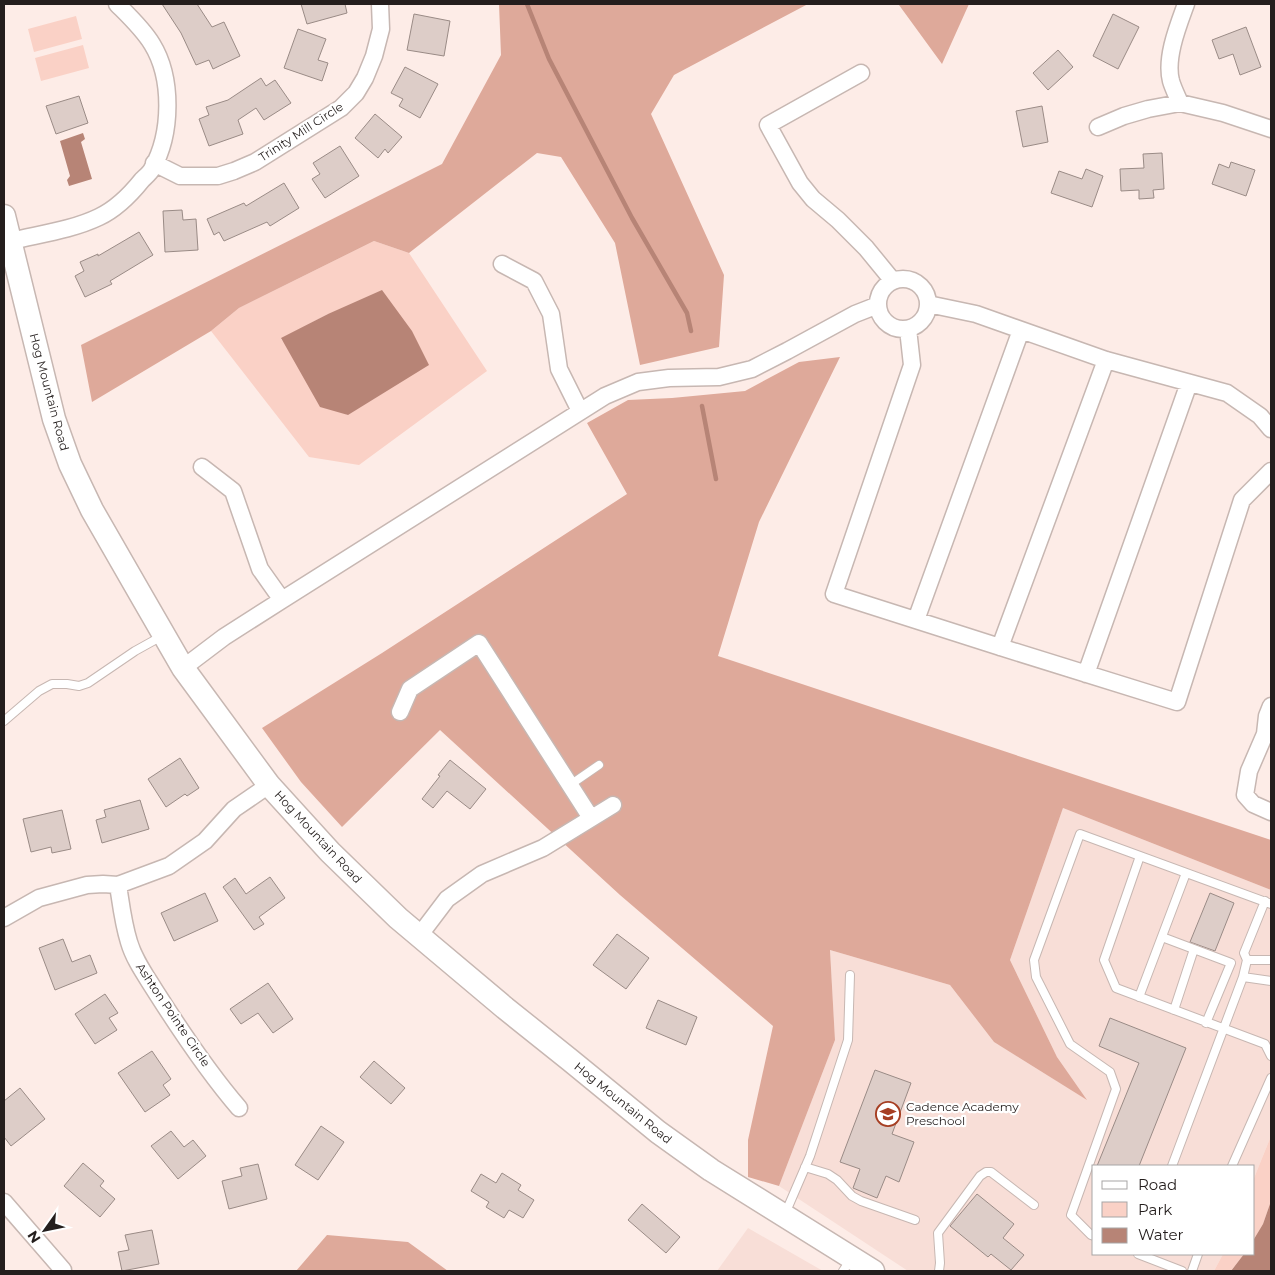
<svg xmlns="http://www.w3.org/2000/svg" width="1275" height="1275" font-family="Montserrat,sans-serif">
<rect width="100%" height="100%" fill="#fdece7"/>
<path fill="#f8ded7" d="M1063,808L1271,890V1136L1254,1178V1166H1094V1254H1223L1214,1271H908L779,1186L835,1040L830,950L950,985L994,1042L1086,1099L1057,1057L1010,960Z
M748,1228L823,1271H717Z"/>
<path fill="#fad1c6" fill-rule="evenodd" d="M76,16L82,39L34,52L28,29Z
M83,45L89,68L41,81L35,58Z
M374,241L409,253L487,371L359,465L309,457L211,331L239,308ZM328,314L383,393L347,415L281,339Z
M1271,1136V1201L1263,1224L1254,1239V1178Z
M1223,1254H1244L1231,1271H1214Z"/>
<path fill="#dea99a" d="M499,4H808L674,75L651,114L724,275L719,347L640,365L615,243L561,157L537,153L409,253L374,241L239,308L211,331L92,402L81,345L442,164L501,55Z
M883,4H969L942,64L899,5Z
M840,357L759,522L718,656L1271,840V890L1063,808L1010,960L1057,1057L1087,1100L994,1042L950,985L830,950L835,1040L779,1186L748,1177V1140L773,1026L620,895L440,730L342,827L301,782L262,728L382,653L627,494L587,423L628,400L672,398L745,391L799,362Z
M327,1235L408,1242L448,1271H296Z"/>
<path fill="#b78476" d="M83,133L85,139L81,142L92,179L69,186L67,180L70,176L60,141Z
M382,290L412,331L429,365L348,415L320,407L281,338L328,314Z
M1271,1201V1271H1231L1244,1254H1254V1239L1263,1224Z"/>
<g fill="none" stroke-linecap="round" stroke-linejoin="round">
<path stroke="#b78476" stroke-width="4.5" d="M527,4L549,59L632,218L687,313L691,331
M702,406L716,479"/>
</g>
<path fill="#ddcdc8" stroke="#9a8b86" d="M162,4H197L212,27L224,22L240,56L213,69L209,60L196,65L181,33Z
M301,4H345L347,13L307,24Z
M414,14L450,21L444,56L407,50Z
M1113,14L1139,27L1118,69L1093,56Z
M1246,27L1261,67L1240,75L1233,54L1219,59L1212,40Z
M298,29L326,39L318,60L328,63L322,81L284,68Z
M1058,50L1073,67L1048,90L1033,73Z
M405,67L438,84L420,118L399,106L403,99L391,93Z
M261,78L266,86L275,80L291,103L264,120L256,108L238,120L243,134L209,146L199,119L209,115L206,107L228,100Z
M79,96L88,123L56,134L46,106Z
M1042,106L1048,142L1023,147L1016,111Z
M375,114L402,137L388,153L385,149L378,158L355,138Z
M340,146L359,176L325,198L312,179L320,174L313,163Z
M1162,153L1164,189L1153,190L1154,198L1139,199V190L1121,191L1120,169L1144,168L1143,154Z
M1231,162L1255,170L1246,196L1212,184L1219,164L1229,168Z
M1086,169L1103,176L1092,207L1051,193L1059,171L1082,179Z
M284,183L299,208L270,226L267,222L224,241L219,232L214,235L207,219L244,203L246,206Z
M182,210L183,220L196,219L198,250L165,252L163,211Z
M139,232L153,255L110,281L112,284L85,297L75,276L84,271L80,262L98,254V256Z
M180,758L199,788L187,796L185,794L166,807L148,779Z
M450,760L486,789L470,809L447,791L433,808L422,799L440,776L438,775Z
M140,800L149,829L102,843L96,820L106,817L104,810Z
M62,810L71,849L52,853L51,847L31,852L23,819Z
M270,877L285,898L259,917L264,924L254,930L223,887L235,878L246,894Z
M205,893L218,921L174,941L161,913Z
M1210,893L1234,903L1215,951L1190,942Z
M617,934L649,958L626,989L593,965Z
M63,939L72,962L90,955L97,973L55,990L39,948Z
M268,983L293,1019L273,1033L258,1013L241,1024L230,1009Z
M105,994L118,1013L109,1018L117,1030L95,1044L75,1014Z
M658,1000L697,1017L686,1045L646,1028Z
M1110,1018L1186,1048L1139,1166H1097L1139,1063L1099,1046Z
M152,1051L171,1079L163,1085L170,1095L145,1112L118,1073Z
M374,1061L405,1088L391,1104L360,1077Z
M875,1070L911,1083L892,1134L914,1142L899,1182L886,1176L877,1198L853,1188L860,1169L840,1162Z
M20,1088L45,1119L11,1146L4,1137V1101Z
M321,1126L344,1142L318,1180L295,1165Z
M171,1131L184,1147L193,1140L206,1156L178,1179L151,1146Z
M83,1163L104,1181L100,1186L115,1199L100,1217L64,1186Z
M258,1164L267,1199L229,1209L222,1181L242,1176L240,1168Z
M502,1173L521,1185L518,1190L534,1200L523,1218L509,1210L504,1218L486,1207L489,1202L471,1191L481,1174L496,1183Z
M977,1194L1014,1224L1003,1238L1024,1255L1011,1270L991,1254L988,1257L950,1226Z
M642,1204L680,1237L666,1253L628,1220Z
M152,1230L159,1264L122,1271L118,1252L129,1250L125,1235Z"/>
<g fill="none" stroke-linecap="round" stroke-linejoin="round">
<defs>
<path id="lane" d="M4,721L39,691L52,684H67L79,686L88,683L135,651L162,636
M570,785L599,765
M1140,856L1104,960L1116,988L1265,1044L1271,1056
M1162,937L1231,963L1206,1023
M1247,960L1244,953L1265,901
M1271,960H1247L1243,977L1271,981
M1139,997L1186,873
M1174,1010L1194,949
M1172,1166L1243,977
M1232,1166L1271,1078
M805,1167L828,1174L837,1180L852,1196L861,1201L915,1220
M785,1214L810,1156L848,1040L850,975
M1094,1236L1091,1235L1071,1215L1116,1089L1110,1072L1070,1044L1036,977L1034,960L1080,834L1271,904
M1138,1254L1182,1271
M843,1271L851,1259
M939,1271L940,1263L938,1233L980,1176L986,1172H991L1034,1205
M1192,1271L1198,1254"/>
<path id="street" d="M861,73L768,125L800,183L813,199L838,220L866,248L893,281
M1180,103C1177,96 1173,88 1171,81C1165,58 1178,26 1186,4
M1098,127L1124,116L1148,109L1180,103L1223,113L1271,129
M154,163L180,176H218L234,171L255,162L341,108L356,93L365,78L374,56L381,29L380,4
M11,241C40,234 72,230 99,217C116,209 130,195 142,180C145,177 150,173 152,169C172,134 173,78 152,44C143,29 129,16 117,4
M502,264L534,281L551,314L559,369L580,411
M878 304a25 25 0 1 1 50 0a25 25 0 1 1-50 0Z
M928,304L976,314L1106,360L1227,393L1260,416L1271,429
M908,329L912,365L834,594L1000,647L1177,702L1242,500L1271,471
M202,467L233,491L260,569L282,600
M916,620L1021,330
M1000,647L1106,360
M183,668L224,637L282,600L605,396L638,382L669,378L719,377L752,369L787,351L855,314L878,305
M1086,674L1189,383
M1271,706L1267,716L1265,734L1249,771L1245,795L1253,804L1271,812
M400,712L410,689L479,643L591,818
M118,885C121,904 123,923 129,942C134,959 144,973 154,989C180,1030 207,1071 239,1108
M4,918L39,898L87,885L103,884L118,885L169,866L205,841L234,809L269,785
M419,936L447,899L482,874L543,848L613,805
M4,1202L63,1270"/>
<path id="secondary" d="M4,216L54,419L70,464L92,510L142,597L183,668L269,785L330,852L398,918L505,1008L570,1060L658,1132L711,1170L873,1271"/>
</defs>
<use href="#lane" stroke="#c7b7b2" stroke-width="10"/>
<use href="#street" stroke="#c7b7b2" stroke-width="19"/>
<use href="#secondary" stroke="#c7b7b2" stroke-width="25"/>
<use href="#lane" stroke="#fff" stroke-width="8"/>
<use href="#street" stroke="#fff" stroke-width="16"/>
<use href="#secondary" stroke="#fff" stroke-width="22"/>
</g>
<defs>
<symbol id="school-ring" viewBox="-11 -11 22 22"><circle r="9.5" fill="#fff" stroke="#a63e22" stroke-width="1.5"/><path d="M0-5L7-2L0 1L-7-2ZM-4 1L0 2.5L4 1V4Q0 6-4 4Z" fill="#a63e22"/></symbol>
</defs>
<g fill-rule="evenodd">
<use href="#school-ring" x="874" y="1100" width="28" height="28"/>
</g>
<g text-anchor="middle" stroke-width="4.5" stroke-linejoin="round" paint-order="stroke">
<g font-size="12" fill="#241e1d" stroke="#fff">
<text transform="translate(301 132) rotate(-33)" y="4">Trinity Mill Circle</text>
<text transform="translate(49 392) rotate(75)" y="4">Hog Mountain Road</text>
<text transform="translate(318 837) rotate(47)" y="4">Hog Mountain Road</text>
<text transform="translate(173 1015) rotate(56)" y="4">Ashton Pointe Circle</text>
<text transform="translate(623 1103) rotate(39)" y="4">Hog Mountain Road</text>
</g>
<g font-size="12" fill="#241e1d" stroke="#fff" text-anchor="start">
<text x="906" y="1111">Cadence Academy<tspan x="906" dy="14">Preschool</tspan></text>
</g>
</g>
<rect width="1275" height="1275" fill="none" stroke="#241e1d" stroke-width="10"/>
<rect x="1092" y="1165" width="162" height="90" fill="#ffffff" stroke="#a7a5a5"/>
<rect x="1102" y="1181" width="25" height="8" fill="#ffffff" stroke="#a7a5a5"/>
<text x="1138" y="1190" font-size="15" fill="#241e1d">Road</text>
<rect x="1102" y="1202" width="25" height="15" fill="#fad1c6" stroke="#a7a5a5"/>
<text x="1138" y="1215" font-size="15" fill="#241e1d">Park</text>
<rect x="1102" y="1228" width="25" height="15" fill="#b78476" stroke="#a7a5a5"/>
<text x="1138" y="1240" font-size="15" fill="#241e1d">Water</text>
<g transform="translate(45 1230) rotate(237)" stroke="#ffffff" stroke-width="4" paint-order="stroke">
<path d="M0-4L9 19L0 12L-9 19Z" fill="#241e1d"/>
<text y="-8" font-size="14" font-weight="bold" text-anchor="middle" fill="#241e1d">N</text>
</g>
</svg>
